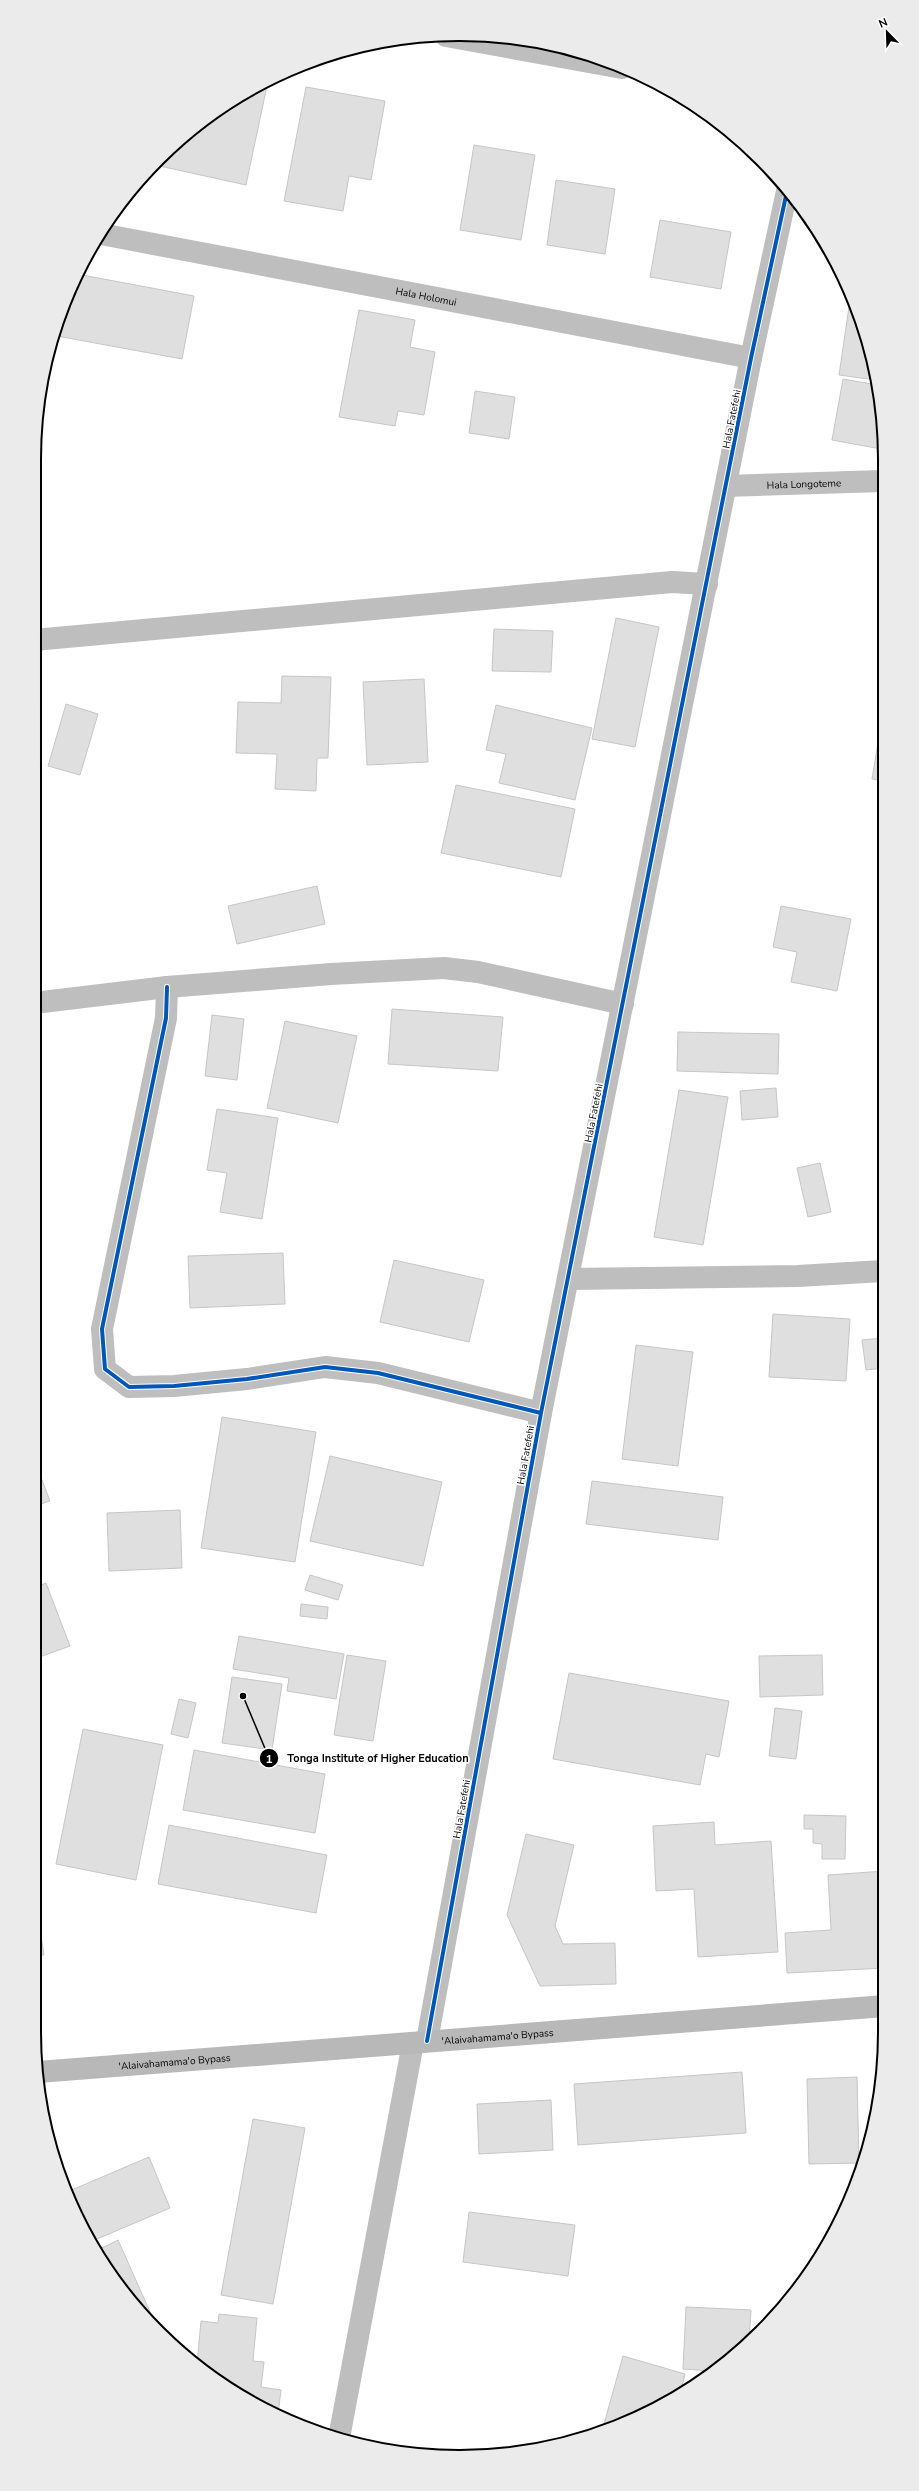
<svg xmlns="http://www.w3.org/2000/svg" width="919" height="2491" font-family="'Nunito Sans',sans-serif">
<rect width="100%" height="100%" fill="#fff"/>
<path fill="#dfdfdf" stroke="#c6c6c6" d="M268,81L246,185L155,165L179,139L247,91Z
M306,87L385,101L371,180L349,176L343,211L284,201Z
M474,145L535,155L521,240L460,230Z
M556,180L615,189L605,254L547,245Z
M660,220L731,232L721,289L650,277Z
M77,274L194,296L182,359L57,336L61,317Z
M849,307L856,308L862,323L876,380L839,375Z
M359,310L415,320L410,347L435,352L424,415L398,411L395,426L339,417Z
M843,379L877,385L881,404V449L832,440Z
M475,391L515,397L509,439L469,433Z
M616,618L659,627L635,747L592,739Z
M494,629L553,631L551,672L492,671Z
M282,676L331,677L328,758H317L316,791L275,789L277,754L236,753L238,702L281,703Z
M424,679L428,762L367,765L363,682Z
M66,704L98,714L80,775L48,766Z
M496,705L592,728L575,800L499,783L506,754L486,750Z
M879,737L882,738V781L872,779Z
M456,785L575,809L561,877L441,853Z
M317,886L325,924L237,944L228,906Z
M781,906L851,919L837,991L791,982L797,952L773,947Z
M392,1009L503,1017L498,1071L388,1064Z
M212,1015L244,1019L237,1080L205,1076Z
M285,1021L357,1036L338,1123L267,1108Z
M678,1032L779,1034L778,1074L677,1071Z
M776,1088L778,1117L742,1120L740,1091Z
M679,1090L728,1097L703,1245L654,1237Z
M217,1109L278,1118L262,1219L220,1212L227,1173L207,1170Z
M820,1163L831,1212L808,1217L797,1168Z
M283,1253L285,1304L190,1308L188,1256Z
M394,1260L484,1280L469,1342L380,1322Z
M773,1314L850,1319L846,1381L769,1377Z
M883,1338L884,1368L866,1370L862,1340Z
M636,1345L693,1352L678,1466L622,1459Z
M222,1417L316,1432L295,1562L201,1548Z
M330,1456L442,1482L423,1566L310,1541Z
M34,1459L50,1501L34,1506Z
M592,1481L723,1497L718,1540L586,1524Z
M180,1510L182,1568L109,1571L107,1513Z
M310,1575L343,1585L338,1600L305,1590Z
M46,1583L70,1646L34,1659V1588Z
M301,1604L328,1607L327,1619L300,1616Z
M239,1636L344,1654L336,1699L287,1691L289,1678L233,1669Z
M347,1655L386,1661L373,1741L334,1735Z
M822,1655L823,1695L760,1697L759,1656Z
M569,1673L729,1701L719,1757L706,1754L700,1785L553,1759Z
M232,1677L282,1684L272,1750L222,1743Z
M179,1699L196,1703L188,1738L171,1734Z
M775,1708L802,1711L796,1759L769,1756Z
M83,1729L163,1745L136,1880L56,1864Z
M879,1746H884V1789H882Z
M194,1750L325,1774L315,1833L183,1810Z
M879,1801H884L885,1866H881Z
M804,1815L846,1816L845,1859H822V1844L813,1843V1829H804Z
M714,1822L715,1845L771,1841L778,1952L698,1957L694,1889L656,1891L653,1826Z
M169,1825L327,1855L316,1913L158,1884Z
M526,1834L574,1845L555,1926L563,1944L615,1943L616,1984L540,1986L507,1915Z
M885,1871V1968L787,1973L785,1933L831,1930L828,1875Z
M40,1930L44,1955L34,1956V1931Z
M742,2072L746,2133L578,2145L574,2084Z
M857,2077L859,2163L809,2164L807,2079Z
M551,2100L553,2150L479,2154L477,2104Z
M253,2119L305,2128L273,2304L221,2295Z
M149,2157L170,2208L90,2242L67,2192Z
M469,2212L575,2225L568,2276L463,2262Z
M118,2240L159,2332L139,2312L96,2251Z
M686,2307L751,2310L749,2342L714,2371L683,2369Z
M219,2314L257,2318L253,2361L264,2362L261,2387L281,2390L278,2414L247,2400L197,2364L201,2321L218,2323Z
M623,2356L685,2374L680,2394L623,2425L602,2431Z"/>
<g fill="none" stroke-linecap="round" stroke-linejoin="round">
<g stroke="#bebebe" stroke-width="22">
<path d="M446,36L622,68"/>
<path id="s1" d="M101,234L751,358"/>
<path id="s2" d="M726,486L882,481"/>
<path d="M34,640L672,582L707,584"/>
<path d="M167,987L166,1018L102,1329L105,1369L129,1387L174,1386L247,1379L325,1367L378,1373L541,1413"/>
<path d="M34,1003L167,987L331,974L444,968L478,972L623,1004"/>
<path d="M568,1279L798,1276L883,1271"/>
<path d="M339,2438L413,2043"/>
</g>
<path stroke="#bebebe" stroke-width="22" d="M427,2041L541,1413L751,358L787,191"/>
<path stroke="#b8b8b8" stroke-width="22" id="s3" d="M38,2072L885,2006"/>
<defs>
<path id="cycleway" d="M167,987L166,1018L102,1329L105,1369L129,1387L174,1386L247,1379L325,1367L378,1373L541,1413
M427,2041L541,1413L751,358L787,191"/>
</defs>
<use href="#cycleway" stroke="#fff" stroke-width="6"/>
<use href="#cycleway" stroke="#0057b8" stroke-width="4"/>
</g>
<g text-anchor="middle" stroke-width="3.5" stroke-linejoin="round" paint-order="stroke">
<g font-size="10" fill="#000" stroke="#fff">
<text dy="4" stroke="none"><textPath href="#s1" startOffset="331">Hala Holomui</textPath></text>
<text transform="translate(731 419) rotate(-79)" y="4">Hala Fatefehi</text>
<text dy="4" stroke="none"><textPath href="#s2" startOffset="78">Hala Longoteme</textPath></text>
<text transform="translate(593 1113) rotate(-79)" y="4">Hala Fatefehi</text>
<text transform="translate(525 1455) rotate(-80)" y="4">Hala Fatefehi</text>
<text transform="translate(461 1809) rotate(-80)" y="4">Hala Fatefehi</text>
<text dy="4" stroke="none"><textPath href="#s3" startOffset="461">'Alaivahamama'o Bypass</textPath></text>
<text dy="4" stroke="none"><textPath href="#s3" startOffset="137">'Alaivahamama'o Bypass</textPath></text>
</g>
</g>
<path d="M0 0H919V2491H0ZM459 41H460A418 418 0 0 1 878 459V2032A418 418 0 0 1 460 2450H459A418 418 0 0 1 41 2032V459A418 418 0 0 1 459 41Z" fill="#ebebeb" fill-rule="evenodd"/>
<path fill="none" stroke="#000" stroke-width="2" d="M459 41H460A418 418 0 0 1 878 459V2032A418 418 0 0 1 460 2450H459A418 418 0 0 1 41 2032V459A418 418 0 0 1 459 41Z"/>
<path fill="none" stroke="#000" stroke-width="1.5" d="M243 1696L269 1758"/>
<g fill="#000" stroke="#fff" stroke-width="1.5">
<circle cx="243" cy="1696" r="4"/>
<circle cx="269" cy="1758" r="10"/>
</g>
<g font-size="12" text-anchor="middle" font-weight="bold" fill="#fff">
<text x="269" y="1763">1</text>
</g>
<g font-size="11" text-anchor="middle" font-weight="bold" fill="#000" stroke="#fff" stroke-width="3.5" stroke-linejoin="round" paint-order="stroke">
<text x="378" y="1762">Tonga Institute of Higher Education</text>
</g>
<g transform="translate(887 32) rotate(337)" stroke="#ffffff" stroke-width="3" paint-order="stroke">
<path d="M0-3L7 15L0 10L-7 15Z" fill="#000000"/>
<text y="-6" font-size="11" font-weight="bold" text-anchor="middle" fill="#000000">N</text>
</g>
</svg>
